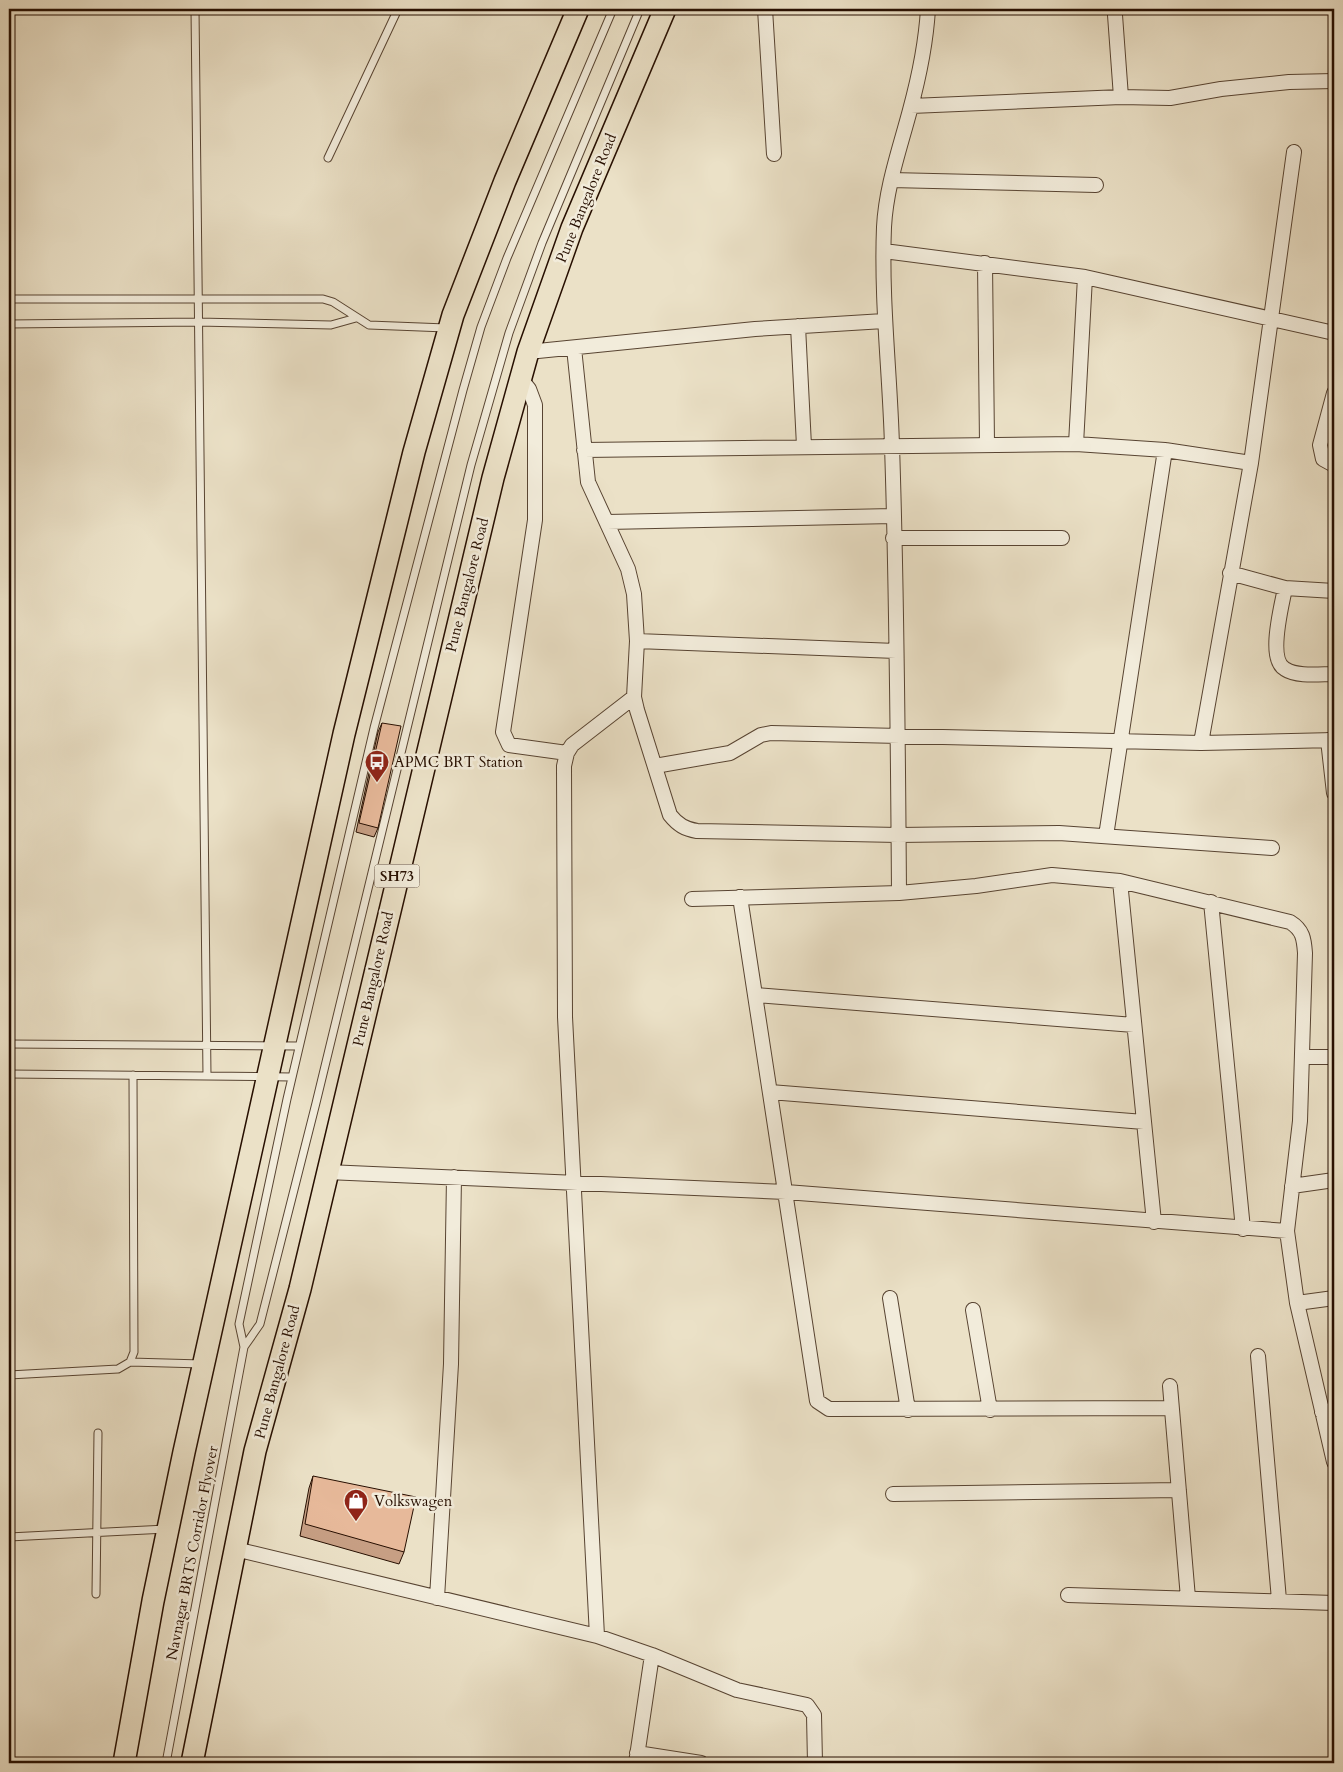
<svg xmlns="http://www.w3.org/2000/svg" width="1343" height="1772" font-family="Cardo,serif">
<rect width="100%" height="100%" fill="#ebe1c7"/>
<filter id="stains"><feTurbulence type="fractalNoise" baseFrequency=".004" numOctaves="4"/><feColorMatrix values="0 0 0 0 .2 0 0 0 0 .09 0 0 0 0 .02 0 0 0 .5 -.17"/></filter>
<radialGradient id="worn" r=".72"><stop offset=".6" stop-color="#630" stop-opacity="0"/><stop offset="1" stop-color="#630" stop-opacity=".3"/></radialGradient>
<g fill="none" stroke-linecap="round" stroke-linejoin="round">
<defs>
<path id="lane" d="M195,9L207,1076
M613,9L507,258L481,327L463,390L374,728L287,1099L239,1324L244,1347L260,1324L316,1103L471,465L509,333L542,243L640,9
M328,158L398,9
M9,299H323L333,302L369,325L446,328
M9,324L198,322L331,325L356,318
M9,1044L299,1046
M9,1074L292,1077
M130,1362L202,1364
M9,1375L118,1369L130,1362L134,1352L133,1075
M9,1537L166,1529
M96,1594L98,1433
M166,1763L244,1347"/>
<path id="street" d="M765,9L774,154
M1115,15L1121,97
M911,106L1121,97L1170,98L1221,89L1289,82L1334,81
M891,180L1096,185
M884,251L1085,277L1334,333
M985,263L987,444
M798,326L804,446
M574,348L588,482L628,569L634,594L637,641L634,697L637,710L670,815C678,825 685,829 697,831L898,835L1059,833L1272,848
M528,352L755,329L884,321
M521,379L529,389L535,405V520L503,732L509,745L567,753
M1334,393L1320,445L1323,459L1334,465
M1076,444L1085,277
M584,450L1076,444L1165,450L1251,463
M607,522L893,516
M893,538H1062
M1230,573L1285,588L1334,591
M1285,588C1282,605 1267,659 1285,669C1297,677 1320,674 1334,674
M637,641L896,651
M1328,740L1334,793
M1201,743L1334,740
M655,766L730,753L761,735L771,733L1201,743L1251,463L1294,152
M1106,836L1165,450
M1120,881L1154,1222
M899,893C898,744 897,595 892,446C890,373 881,301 884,227C886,187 900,148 910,110C919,77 926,42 928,9
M740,897L817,1401L829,1409L1171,1408
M692,899L899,893L976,886L1052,875L1120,881L1290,922C1303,930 1304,939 1305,953L1300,1121L1287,1231L1297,1303L1334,1462
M1211,902L1243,1229
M756,995L1134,1025
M1303,1057H1334
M770,1092L1144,1122
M327,1172L786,1192L1287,1231
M1292,1186L1334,1180
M890,1298L908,1410
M1297,1303L1334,1298
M973,1310L990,1410
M1258,1356L1279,1600
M1170,1386L1188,1598
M1322,1412L1334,1410
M893,1494L1179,1490
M235,1549L597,1636L652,1655L737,1690L807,1705L814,1715L815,1763
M1068,1595L1334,1603
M437,1598L451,1364L454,1177
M597,1636L565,1017L564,766L567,753L572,745L634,697
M637,1753L701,1763
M636,1763L652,1655"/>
<path id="primary" d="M124,1763L153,1601L184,1452L344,734L414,452L453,315L505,181L578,9
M192,1763L255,1451L300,1289L493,478L528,352L572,228L665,9"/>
</defs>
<use href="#lane" stroke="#584432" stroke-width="9"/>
<use href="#street" stroke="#584432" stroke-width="16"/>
<use href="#primary" stroke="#270f01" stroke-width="24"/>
<use href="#lane" stroke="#f2ecdb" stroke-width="7"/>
<use href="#street" stroke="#f2ecdb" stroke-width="14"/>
<use href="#primary" stroke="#ebe1c7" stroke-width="21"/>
</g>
<path fill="#c79f84" stroke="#270f01" d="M382,723L378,828L374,837L356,832L378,732Z
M313,1476L404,1552L399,1564L300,1536L309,1488Z"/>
<path fill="#e7b99a" stroke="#270f01" d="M382,723L401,726L378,828L359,823Z
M313,1476L416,1497L404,1552L305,1524Z"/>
<defs>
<symbol id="bus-pin" viewBox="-11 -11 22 30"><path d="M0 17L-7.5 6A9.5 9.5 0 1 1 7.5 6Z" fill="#8f2418" stroke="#f2ecdb"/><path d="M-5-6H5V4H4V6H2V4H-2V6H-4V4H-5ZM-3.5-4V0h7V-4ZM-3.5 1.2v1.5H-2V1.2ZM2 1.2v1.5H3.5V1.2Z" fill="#fff"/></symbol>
<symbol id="shop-pin" viewBox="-11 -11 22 30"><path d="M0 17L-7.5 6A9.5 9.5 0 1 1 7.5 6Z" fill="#8f2418" stroke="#f2ecdb"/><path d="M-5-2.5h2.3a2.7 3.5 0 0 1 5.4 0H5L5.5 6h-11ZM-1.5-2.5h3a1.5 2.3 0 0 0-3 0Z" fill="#fff"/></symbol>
</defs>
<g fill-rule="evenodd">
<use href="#bus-pin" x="363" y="748" width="28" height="38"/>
<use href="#shop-pin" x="342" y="1487" width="28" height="38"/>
</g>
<g text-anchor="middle" stroke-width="5" stroke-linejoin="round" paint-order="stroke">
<rect fill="#f2ecdb" stroke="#645142" stroke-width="1" x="374.5" y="864.5" width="45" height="23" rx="4"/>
<g font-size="14" font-weight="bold" fill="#270f01">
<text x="397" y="881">SH73</text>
</g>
<g font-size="15" fill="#270f01" stroke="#f2ecdb">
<text transform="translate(586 198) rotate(-68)" y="5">Pune Bangalore Road</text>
<text transform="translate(467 585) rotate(-76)" y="5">Pune Bangalore Road</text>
<text transform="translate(373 979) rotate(-77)" y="5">Pune Bangalore Road</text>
<text transform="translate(277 1372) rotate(-75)" y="5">Pune Bangalore Road</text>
<text transform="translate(192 1553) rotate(-79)" y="5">Navnagar BRTS Corridor Flyover</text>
</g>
<g font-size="15" fill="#270f01" stroke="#f2ecdb" text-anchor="start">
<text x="394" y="767">APMC BRT Station</text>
<text x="374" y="1506">Volkswagen</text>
</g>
</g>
<rect width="1343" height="1772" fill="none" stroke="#ebe1c7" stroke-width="30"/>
<rect x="10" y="10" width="1323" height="1752" fill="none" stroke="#270f01" stroke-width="2.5"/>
<rect x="15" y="15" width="1313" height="1742" fill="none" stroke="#270f01"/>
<rect width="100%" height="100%" filter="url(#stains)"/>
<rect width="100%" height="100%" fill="url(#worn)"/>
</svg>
